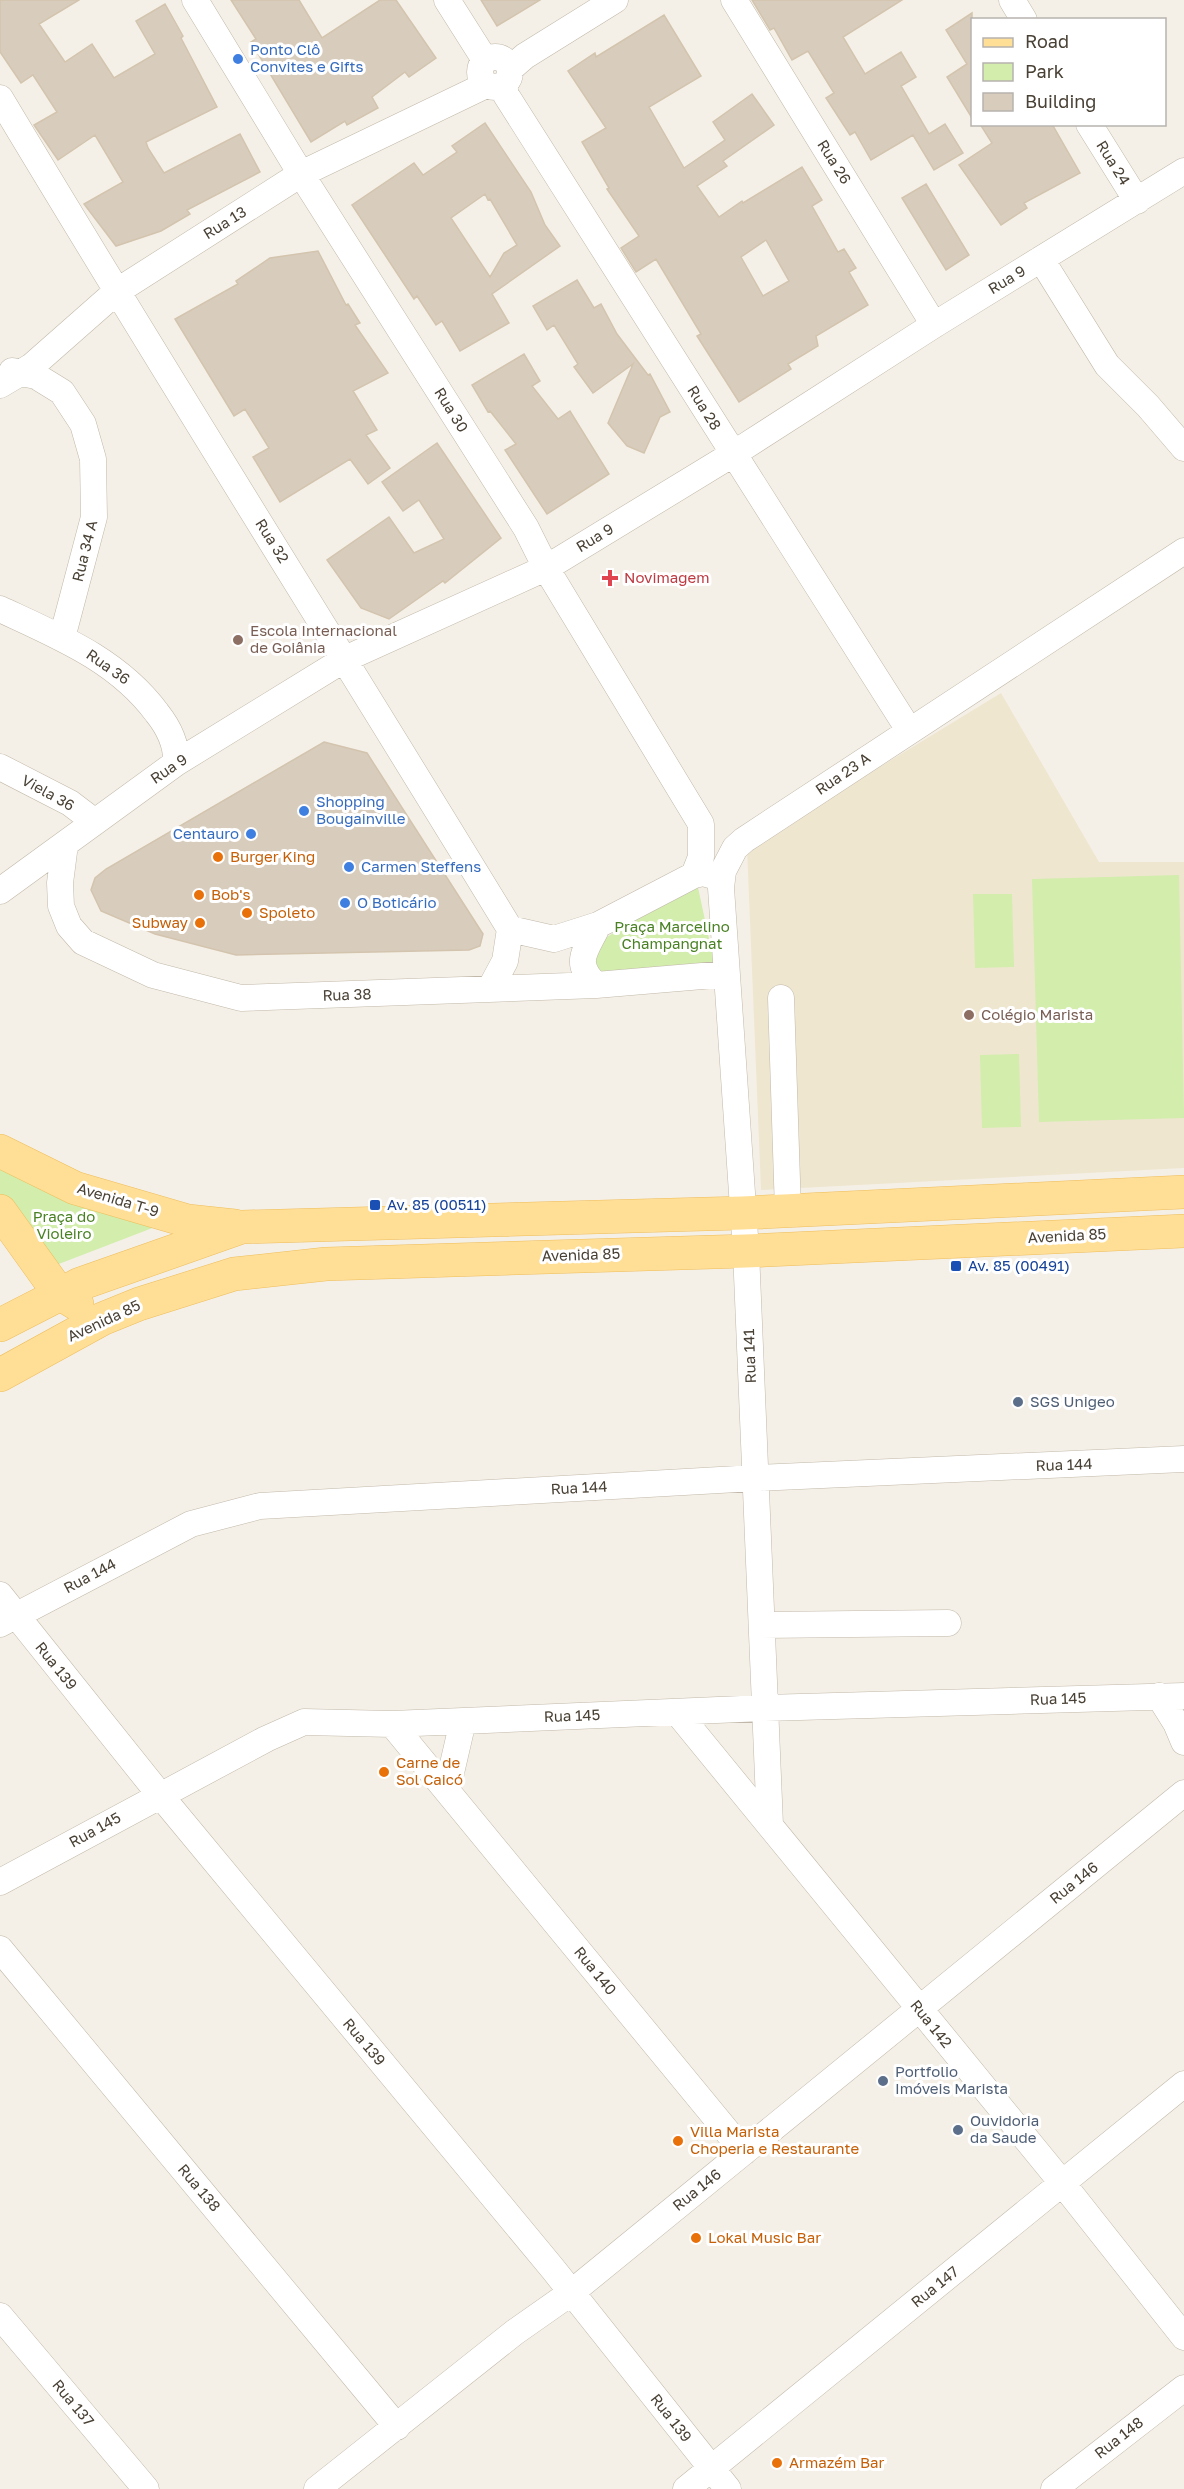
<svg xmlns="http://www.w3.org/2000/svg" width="1184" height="2489" font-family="'Golos Text',sans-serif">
<rect width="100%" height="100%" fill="#f5f0e7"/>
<path fill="#efe6d0" d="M1001,693L1099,862H1184V1168L761,1190L747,848Z"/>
<path fill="#d2edac" d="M1179,875L1184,1118L1039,1122L1032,879Z
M696,878L715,967L593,975L598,943Z
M973,894H1012L1014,967L975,968Z
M1019,1054L1021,1127L982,1128L980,1055Z
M0,1161L168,1222L51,1267L0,1194Z"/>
<path fill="#d8ccbc" stroke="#d3c4ae" stroke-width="1.5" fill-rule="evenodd" d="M0,0H79L39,24L65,62L92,44L114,78L155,54L136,21L165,4L183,36L181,38L217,107L146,142L148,148L164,173L240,134L260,172L187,210L190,214L161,231L116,246L84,204L123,182L95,135L58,160L34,125L57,112L33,75L21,83L0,52Z
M231,0H299L322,38L380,0H396L436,58L409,77L405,72L372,97L378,108L347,125L345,121L311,142L251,42L256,39Z
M481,0H540L497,26Z
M752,0H902L843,37L865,74L901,52L916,77L901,86L929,134L945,124L963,153L934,170L913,135L871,160L855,132L850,135L826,98L834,93L808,51L792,60L774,28L770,30Z
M972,13V118L947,77L967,64L946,30Z
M664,15L701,76L649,107L684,168L725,140L713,122L752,94L774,125L723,161L727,166L697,186L719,217L742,201L743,203L802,167L822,200L812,206L838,252L844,249L856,268L849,272L868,305L816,336L818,346L788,364L791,369L739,402L697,336L701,334L656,259L636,272L621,248L639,236L607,189L609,188L582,142L606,128L568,71L595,53L596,57ZM766,240L789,281L763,296L741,257Z
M485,123L531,192L545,225L560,246L492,294L509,323L460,351L442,321L436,325L417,296L414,299L352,205L414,163L423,175L457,152L452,146ZM485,194L488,200L490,199L517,245L504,253L490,277L451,218Z
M980,124H1052L1080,173L1024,203L1027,208L1001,225L959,165L992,143Z
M926,184L969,255L946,270L902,198Z
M318,251L346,305L348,304L360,323L355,325L388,373L353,391L377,430L366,435L390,468L368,484L350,459L280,502L253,457L269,448L245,409L234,416L175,319L238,284L236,281L270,258Z
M577,280L594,308L601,304L617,334L648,375L650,374L670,412L660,417L644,453L627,446L608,423L633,364L593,393L574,367L578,364L554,325L547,330L533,306Z
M524,354L540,381L532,386L558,419L570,411L609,474L547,514L505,450L516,444L490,411L488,412L472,385Z
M437,443L501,538L445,583L443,581L389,619L361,608L327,560L389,517L414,553L444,539L419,500L403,511L382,482Z
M324,742L367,753L483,934L480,946L469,950L236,955L155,934L101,911L91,890L95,878L106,869Z"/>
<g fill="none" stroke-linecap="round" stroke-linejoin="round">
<defs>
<path id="minor" d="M195,0L301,174L526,528L546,568L701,824V857L694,875
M447,0L485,60
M734,0L934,325
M1012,0L1024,20
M480 72a15 15 0 1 1 30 0a15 15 0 1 1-30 0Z
M510,69L525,56L615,0
M504,85L506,95L909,730
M0,98C167,377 341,652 510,929L505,961L490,989
M1089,124L1137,201
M1041,259L1107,365L1148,406L1184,448
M12,371L36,376L62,392L83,424L93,459L94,517L62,638
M0,385L32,366L116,292L301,174L486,85
M0,609C58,636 118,660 157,713C169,728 177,744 176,763
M0,767L70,803L95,822
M65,844L60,883L61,906L69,926L83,942L153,975L241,998L596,985L726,974
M0,891L176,763L345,659L546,568L733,454L934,325L1184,171
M510,929L554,939L598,925L694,875L703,873L710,875
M596,985C572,962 586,951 598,925
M781,998L788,1211
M0,1595L160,1795L553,2269L728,2489
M0,1624L191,1524L260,1506L755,1478L1184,1459
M762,1625L948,1623
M1159,1696L1176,1723L1184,1742
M677,1712L1063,2184L1184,2337
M392,1724L744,2152
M447,1790L463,1721
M770,1825L746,1251L721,888L723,871L735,848L744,840L1184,551
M0,1882L266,1739L304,1722L392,1724L765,1708L1184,1696
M0,1949L397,2427
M0,2316L146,2489
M317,2489L515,2332L572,2292L1184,1793
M686,2489L1184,2084
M1054,2489L1184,2388"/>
<path id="major" d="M0,1151L75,1188L188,1221L235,1226
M0,1211L59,1293L77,1304
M0,1325L80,1284L242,1227L742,1213L1184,1192
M0,1375L102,1319L139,1304L234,1274L326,1264L746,1251L1184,1231"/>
</defs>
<use href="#minor" stroke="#c1b8a9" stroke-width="27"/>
<use href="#major" stroke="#eebe5c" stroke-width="34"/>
<use href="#minor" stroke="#fff" stroke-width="26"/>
<use href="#major" stroke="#ffde96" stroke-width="33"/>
</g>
<g fill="#3f7fe0" stroke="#fff" stroke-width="2">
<circle cx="238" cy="59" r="6"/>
<circle cx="304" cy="811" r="6"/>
<circle cx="251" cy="834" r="6"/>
<circle cx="349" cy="867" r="6"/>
<circle cx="345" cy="903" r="6"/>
</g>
<path fill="#e0444e" stroke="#fff" stroke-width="2" d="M607 569h6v6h6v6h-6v6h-6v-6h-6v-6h6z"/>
<g fill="#8d6e63" stroke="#fff" stroke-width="2">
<circle cx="238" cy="640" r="6"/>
<circle cx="969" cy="1015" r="6"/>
</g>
<g fill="#e8710a" stroke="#fff" stroke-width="2">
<circle cx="218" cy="857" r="6"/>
<circle cx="199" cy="895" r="6"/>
<circle cx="247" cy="913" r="6"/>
<circle cx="200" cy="923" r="6"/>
<circle cx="384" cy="1772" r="6"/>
<circle cx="678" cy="2141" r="6"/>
<circle cx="696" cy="2238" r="6"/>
<circle cx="777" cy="2463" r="6"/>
</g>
<g fill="#1a4fb4" stroke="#fff" stroke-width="2">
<rect x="369" y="1199" width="12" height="12" rx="3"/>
<rect x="950" y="1260" width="12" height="12" rx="3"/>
</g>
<g fill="#5c6f8a" stroke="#fff" stroke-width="2">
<circle cx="1018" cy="1402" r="6"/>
<circle cx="883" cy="2081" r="6"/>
<circle cx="958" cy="2130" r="6"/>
</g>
<g text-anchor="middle" stroke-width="6" stroke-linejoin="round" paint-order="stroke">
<g font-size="15" fill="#366cbe" stroke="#fff" text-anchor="start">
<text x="250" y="55">Ponto Clô<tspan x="250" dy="17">Convites e Gifts</tspan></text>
<text x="316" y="807">Shopping<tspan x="316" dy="17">Bougainville</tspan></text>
<text x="239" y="839" text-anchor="end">Centauro</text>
<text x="361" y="872">Carmen Steffens</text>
<text x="357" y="908">O Boticário</text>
</g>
<g font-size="15" fill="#494135" stroke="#fff">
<text transform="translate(834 162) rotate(58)" y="5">Rua 26</text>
<text transform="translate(1113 163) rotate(58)" y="5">Rua 24</text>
<text transform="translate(225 223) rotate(-32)" y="5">Rua 13</text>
<text transform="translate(1007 280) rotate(-31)" y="5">Rua 9</text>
<text transform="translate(704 408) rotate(58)" y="5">Rua 28</text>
<text transform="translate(451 410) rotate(58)" y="5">Rua 30</text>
<text transform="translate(595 538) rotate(-31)" y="5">Rua 9</text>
<text transform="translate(272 541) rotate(58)" y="5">Rua 32</text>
<text transform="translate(85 551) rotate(-76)" y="5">Rua 34 A</text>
<text transform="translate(108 667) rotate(35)" y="5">Rua 36</text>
<text transform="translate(169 769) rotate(-34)" y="5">Rua 9</text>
<text transform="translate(843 774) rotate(-34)" y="5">Rua 23 A</text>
<text transform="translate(48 793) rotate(29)" y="5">Viela 36</text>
<text transform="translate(347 995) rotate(-2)" y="5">Rua 38</text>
<text transform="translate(118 1200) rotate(17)" y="5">Avenida T-9</text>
<text transform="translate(1067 1236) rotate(-3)" y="5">Avenida 85</text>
<text transform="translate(581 1255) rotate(-2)" y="5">Avenida 85</text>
<text transform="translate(104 1321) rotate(-25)" y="5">Avenida 85</text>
<text transform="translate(750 1356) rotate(-92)" y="5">Rua 141</text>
<text transform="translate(1064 1465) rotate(-2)" y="5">Rua 144</text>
<text transform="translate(579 1488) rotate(-3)" y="5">Rua 144</text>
<text transform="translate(90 1576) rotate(-28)" y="5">Rua 144</text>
<text transform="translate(56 1666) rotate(51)" y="5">Rua 139</text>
<text transform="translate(1058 1699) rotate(-2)" y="5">Rua 145</text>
<text transform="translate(572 1716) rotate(-2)" y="5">Rua 145</text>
<text transform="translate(95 1830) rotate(-29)" y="5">Rua 145</text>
<text transform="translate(1074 1883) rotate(-39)" y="5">Rua 146</text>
<text transform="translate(595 1971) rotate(51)" y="5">Rua 140</text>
<text transform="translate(931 2024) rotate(51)" y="5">Rua 142</text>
<text transform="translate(364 2042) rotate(50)" y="5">Rua 139</text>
<text transform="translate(199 2188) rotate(50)" y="5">Rua 138</text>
<text transform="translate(697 2190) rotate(-39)" y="5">Rua 146</text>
<text transform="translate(935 2287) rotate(-39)" y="5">Rua 147</text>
<text transform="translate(73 2403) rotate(50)" y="5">Rua 137</text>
<text transform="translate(671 2418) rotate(52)" y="5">Rua 139</text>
<text transform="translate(1119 2438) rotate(-38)" y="5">Rua 148</text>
</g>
<g font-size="15" fill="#be3a42" stroke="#fff" text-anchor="start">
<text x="624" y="583">Novimagem</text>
</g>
<g font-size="15" fill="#785e54" stroke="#fff" text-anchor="start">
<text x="250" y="636">Escola Internacional<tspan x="250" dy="17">de Goiânia</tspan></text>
<text x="981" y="1020">Colégio Marista</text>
</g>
<g font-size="15" fill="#c56008" stroke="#fff" text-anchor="start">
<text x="230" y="862">Burger King</text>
<text x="211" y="900">Bob's</text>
<text x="259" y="918">Spoleto</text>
<text x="188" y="928" text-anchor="end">Subway</text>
<text x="396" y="1768">Carne de<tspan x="396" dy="17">Sol Caicó</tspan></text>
<text x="690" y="2137">Villa Marista<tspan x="690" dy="17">Choperia e Restaurante</tspan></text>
<text x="708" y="2243">Lokal Music Bar</text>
<text x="789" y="2468">Armazém Bar</text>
</g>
<g font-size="15" fill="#498123" stroke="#fff">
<text x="672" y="932">Praça Marcelino<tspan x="672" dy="17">Champangnat</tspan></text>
<text x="64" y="1222">Praça do<tspan x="64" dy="17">Violeiro</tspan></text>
</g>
<g font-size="15" fill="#164399" stroke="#fff" text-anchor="start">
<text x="387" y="1210">Av. 85 (00511)</text>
<text x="968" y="1271">Av. 85 (00491)</text>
</g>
<g font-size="15" fill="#4e5e75" stroke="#fff" text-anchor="start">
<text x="1030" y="1407">SGS Unigeo</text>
<text x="895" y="2077">Portfolio<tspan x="895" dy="17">Imóveis Marista</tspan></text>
<text x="970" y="2126">Ouvidoria<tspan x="970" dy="17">da Saude</tspan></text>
</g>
</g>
<rect x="971" y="18" width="195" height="108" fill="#ffffff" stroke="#b6b3ae" stroke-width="1.5"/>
<rect x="983" y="38" width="30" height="9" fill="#ffde96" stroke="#b6b3ae" stroke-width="1.5"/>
<text x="1025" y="48" font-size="18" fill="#494135">Road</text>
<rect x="983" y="63" width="30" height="18" fill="#d2edac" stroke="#b6b3ae" stroke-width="1.5"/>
<text x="1025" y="78" font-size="18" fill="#494135">Park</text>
<rect x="983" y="93" width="30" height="18" fill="#d8ccbc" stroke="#b6b3ae" stroke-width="1.5"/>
<text x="1025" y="108" font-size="18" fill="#494135">Building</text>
</svg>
